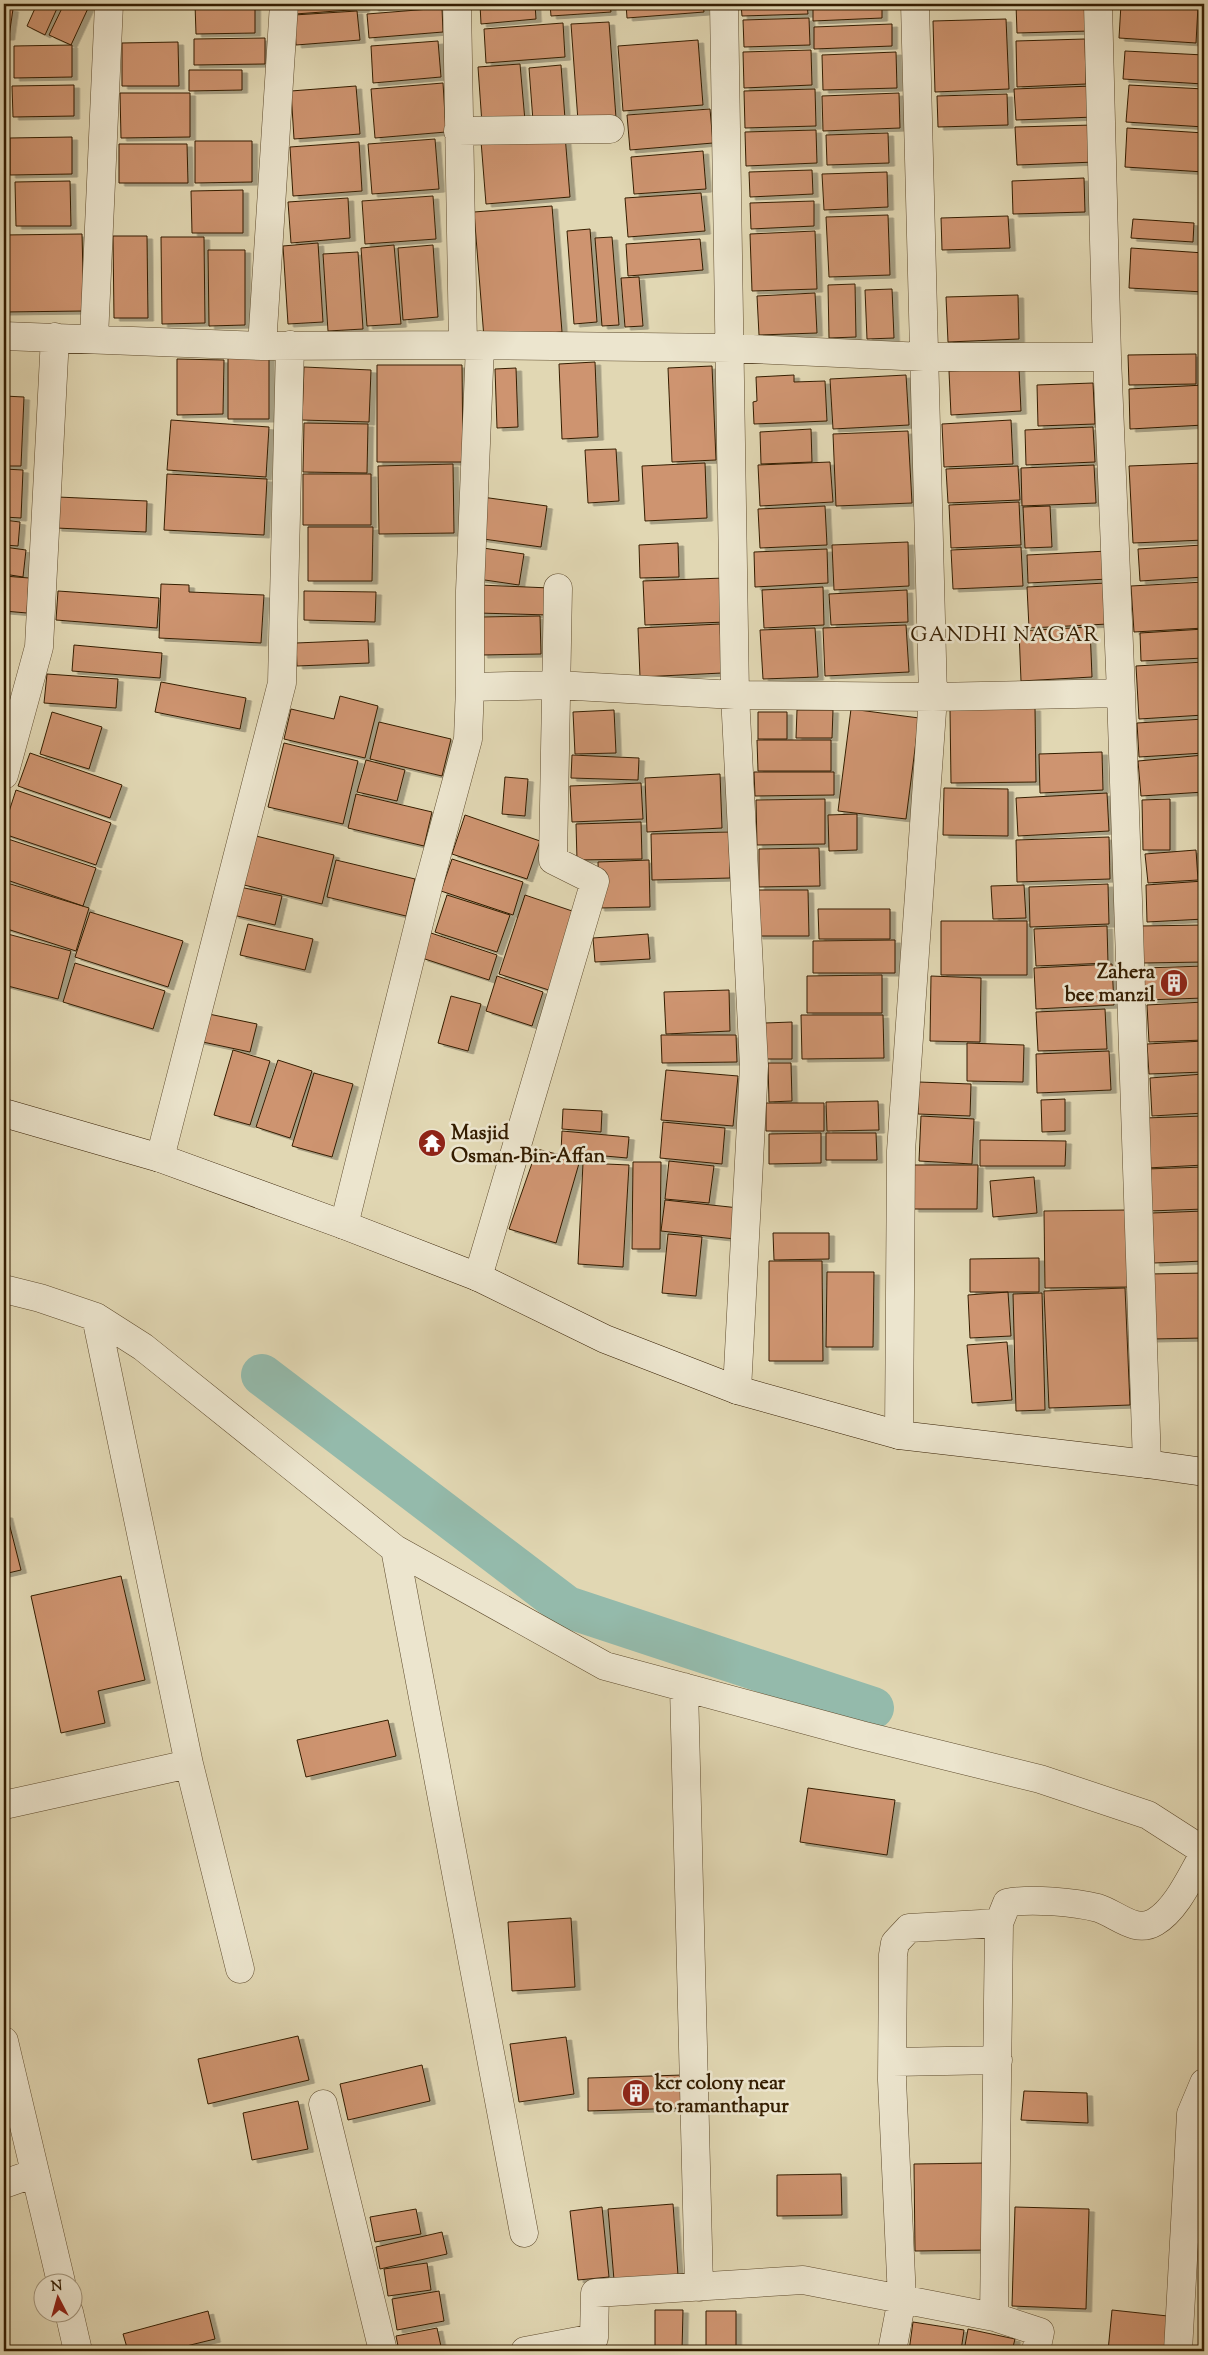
<svg xmlns="http://www.w3.org/2000/svg" width="1208" height="2355" font-family="'Sorts Mill Goudy',serif">
<defs>
<filter id="shadow"><feDropShadow dx="5.5" dy="3" stdDeviation="0" flood-color="#0004"/></filter>
</defs>
<rect width="100%" height="100%" fill="#e1d7b3"/>
<filter id="stains"><feTurbulence type="fractalNoise" baseFrequency=".004" numOctaves="4"/><feColorMatrix values="0 0 0 0 .2 0 0 0 0 .09 0 0 0 0 .02 0 0 0 .5 -.17"/></filter>
<radialGradient id="worn" r=".72"><stop offset=".6" stop-color="#630" stop-opacity="0"/><stop offset="1" stop-color="#630" stop-opacity=".3"/></radialGradient>
<g fill="none" stroke-linecap="round" stroke-linejoin="round">
<path stroke="#94baab" stroke-width="42" d="M262,1375L567,1607L873,1708"/>
</g>
<path fill="#ce9470" stroke="#341d01" filter="url(#shadow)" d="M37,4H59L45,35L27,26Z
M64,4H90L71,45L49,35Z
M195,4H255V33L196,34Z
M294,4H364V9L295,14Z
M372,4H430L373,8Z
M480,4H535L536,19L481,24Z
M550,4H610L611,12L551,16Z
M626,4H703L704,12L627,18Z
M741,4H807L808,14L742,16Z
M813,4H882V18L813,21Z
M1016,4H1088L1090,31L1017,33Z
M1121,4L1198,6L1196,43L1119,38Z
M4,8L13,9L9,37H4Z
M442,8L443,32L369,38L367,14Z
M357,11L360,40L296,45L294,15Z
M809,18L810,45L744,47L743,20Z
M1006,19L1009,89L935,92L933,21Z
M609,22L616,118L578,121L571,24Z
M563,23L565,57L486,63L484,29Z
M892,24V46L814,49V27Z
M265,38V64L194,65V39Z
M1085,39L1086,84L1017,87L1016,41Z
M698,40L703,105L623,111L618,46Z
M438,41L441,77L373,83L371,46Z
M178,42L179,86H122V43Z
M72,45V77L14,78V46Z
M811,50L812,85L744,88L743,52Z
M1125,51L1204,55L1203,84L1123,79Z
M896,52L897,88L823,90L822,55Z
M520,64L525,121L482,124L478,67Z
M561,65L565,119L533,121L529,68Z
M189,70H242V90L189,91Z
M443,83L446,132L375,138L371,89Z
M74,85V116L13,117L12,86Z
M1129,85L1204,89V127L1126,122Z
M356,86L360,134L294,139L291,91Z
M1092,86L1094,117L1016,120L1014,89Z
M815,89L816,126L745,128L744,91Z
M120,93H190V137L121,138Z
M899,93L900,128L823,131L822,96Z
M1007,94L1008,125L938,127L937,96Z
M710,109L713,143L630,150L627,115Z
M1093,125L1095,162L1017,165L1015,127Z
M1127,128L1204,133V172L1125,167Z
M816,130L817,163L746,166L745,132Z
M888,133L889,163L827,165L826,135Z
M565,135L570,197L486,204L481,141Z
M72,137V174L10,175V138Z
M435,139L439,189L372,194L368,144Z
M195,141H252V182L195,183Z
M359,142L362,191L293,196L290,147Z
M119,144H187L188,183H119Z
M703,151L706,189L634,194L631,157Z
M812,170L813,194L750,197L749,172Z
M887,172L888,207L824,210L822,174Z
M1084,178L1085,212L1013,214L1012,181Z
M70,181L71,226H16L15,182Z
M243,190V233H192L191,191Z
M701,193L705,231L628,237L625,198Z
M433,196L436,239L365,244L362,201Z
M348,198L350,238L291,243L288,202Z
M814,201V226L751,229L750,203Z
M552,206L562,332L484,338L474,212Z
M888,215L890,275L829,277L826,217Z
M1008,216L1010,248L942,250L941,218Z
M1133,219L1194,223L1193,242L1131,238Z
M590,229L597,322L574,324L567,231Z
M815,231L817,289L752,291L750,234Z
M82,234L84,311L4,312V235Z
M113,236H147L148,318H114Z
M161,237H204L205,323L162,324Z
M612,237L619,325L602,326L595,238Z
M700,239L703,270L628,276L626,244Z
M318,243L323,322L288,324L283,246Z
M394,245L401,324L367,326L361,248Z
M433,245L438,317L403,320L398,248Z
M1131,248L1204,253V292L1129,288Z
M208,250H245V325L209,326Z
M358,252L363,329L328,331L323,254Z
M639,277L643,326L625,327L621,278Z
M855,284L856,337L829,338L828,285Z
M892,289L894,338L867,339L865,290Z
M815,293L817,333L759,335L757,296Z
M1018,295L1019,339L948,342L946,297Z
M1196,354V384L1129,385L1128,355Z
M269,357V419H228V358Z
M177,359L224,360L223,414L177,415Z
M595,362L598,437L562,439L559,364Z
M377,365H462L463,462H377Z
M712,366L716,460L672,462L668,368Z
M304,367L371,370L369,422L302,420Z
M516,368L518,427L497,428L495,369Z
M1019,368L1021,411L951,415L949,371Z
M794,375V382L825,381L827,421L754,424L753,402L757,401L756,377Z
M906,375L909,425L833,429L830,379Z
M1093,383L1095,424L1038,426L1037,385Z
M1204,385V425L1130,429L1129,389Z
M4,396L24,397L21,466H4Z
M171,420L269,427L266,477L167,470Z
M1011,420L1013,464L944,467L942,424Z
M304,423L368,424L367,473L303,472Z
M1093,427L1095,462L1026,465L1025,430Z
M811,429L812,462L761,464L760,432Z
M908,431L912,503L836,506L833,434Z
M616,449L619,501L588,503L585,450Z
M830,462L833,502L760,506L758,465Z
M705,463L707,518L645,521L642,466Z
M1204,463V540L1133,543L1129,466Z
M453,464L454,533L379,534L378,466Z
M1094,465L1096,503L1022,506L1021,468Z
M1018,466L1020,500L948,503L946,469Z
M4,469L23,470L21,518L4,517Z
M167,474L267,479L264,535L164,530Z
M303,474H371V525H303Z
M58,497L147,501L146,532L56,528Z
M482,497L547,506L541,547L476,538Z
M1019,502L1021,545L951,548L949,505Z
M825,506L827,545L760,548L758,509Z
M1050,506L1052,547L1025,548L1023,507Z
M4,520L20,522L18,546L4,545Z
M308,527H373L372,581H308Z
M908,542L909,586L834,590L832,545Z
M678,543L679,577L640,578L639,545Z
M1202,545L1204,577L1140,581L1138,549Z
M4,547L26,550L23,577L4,574Z
M1021,547L1023,586L953,589L951,550Z
M483,548L524,554L519,585L478,579Z
M827,549L828,583L755,587L754,552Z
M1108,551L1109,579L1028,583L1027,555Z
M4,576L29,578L27,613L4,611Z
M724,578L726,622L645,625L643,581Z
M1204,582V628L1134,632L1131,586Z
M1106,583L1108,624L1029,628L1027,587Z
M161,584L189,585V592L264,595L261,643L159,638Z
M479,585L550,588L549,615L478,613Z
M823,587L824,625L764,628L762,590Z
M907,590L908,622L831,625L829,594Z
M58,591L159,598L157,628L56,620Z
M304,591L376,592L375,622L304,620Z
M540,616L541,654L482,655L481,617Z
M720,624L722,673L640,677L638,628Z
M906,625L909,672L825,676L823,628Z
M1090,627L1092,677L1021,681L1019,631Z
M815,628L818,677L763,679L760,630Z
M1204,629V658L1141,661L1140,633Z
M368,640L369,663L297,666L296,643Z
M74,645L162,653L160,678L72,671Z
M1204,662V715L1139,719L1136,666Z
M47,674L118,679L116,708L44,703Z
M161,682L246,698L240,729L155,712Z
M340,696L378,706L365,758L284,739L291,709L334,719Z
M1035,708L1036,782L951,783L950,709Z
M851,709L919,718L906,819L838,811Z
M614,710L616,753L575,754L573,712Z
M797,710H833L832,738H796Z
M52,712L102,727L89,769L40,754Z
M758,712H787V739H758Z
M1204,719V753L1139,757L1137,723Z
M379,722L451,739L442,776L370,759Z
M757,740H831V771H758Z
M284,743L358,761L343,824L268,807Z
M1102,752L1103,790L1040,793L1039,754Z
M30,753L122,785L110,818L18,786Z
M572,755L639,758L638,780L571,778Z
M1204,755V792L1141,796L1138,761Z
M366,760L405,770L397,801L357,792Z
M754,772H834V795L755,796Z
M720,774L722,828L647,832L645,778Z
M505,777L528,779L525,816L502,814Z
M641,783L643,819L572,822L570,786Z
M944,788L1008,789V836L943,835Z
M16,790L111,823L96,865L4,834V827Z
M1107,793L1109,831L1018,836L1016,798Z
M356,794L432,812L424,846L348,828Z
M825,799V844L757,845L756,800Z
M1170,799V850H1143L1142,800Z
M857,814V850L829,851L828,815Z
M465,815L540,841L527,879L452,854Z
M641,822L642,859L577,860L576,824Z
M729,832L730,878L652,880L651,834Z
M256,836L334,855L322,904L244,885Z
M1109,837L1110,879L1017,882L1016,840Z
M5,838L96,868L83,906L4,879Z
M819,848L820,886L759,887V849Z
M1196,850L1198,880L1148,883L1145,854Z
M452,859L523,882L513,915L441,891Z
M336,860L415,879L406,916L327,897Z
M649,860L650,907L599,908L598,862Z
M1204,881V919L1147,922L1146,885Z
M4,882L89,908L76,951L4,928Z
M1108,884L1109,924L1030,927L1029,887Z
M1024,885L1026,918L993,919L991,886Z
M240,887L282,896L275,925L233,915Z
M757,890H808L809,936H757Z
M447,895L510,915L497,952L435,932Z
M525,895L581,914L555,992L499,974Z
M818,909H890V939H819Z
M90,912L183,941L168,987L75,957Z
M941,921H1027V975H941Z
M248,924L313,939L305,970L240,955Z
M1204,925V962L1143,963L1141,926Z
M1107,926L1108,963L1036,966L1034,929Z
M4,933L71,951L58,999L4,985Z
M431,933L497,955L489,980L422,958Z
M648,934L650,959L595,962L593,938Z
M895,940V973H813V941Z
M75,963L165,991L153,1029L63,1002Z
M1112,964L1114,1005L1036,1009L1034,968Z
M1204,966V998L1145,1000L1144,968Z
M882,975V1013H807V976Z
M497,976L543,992L532,1026L486,1011Z
M931,976L981,978L980,1042L930,1041Z
M729,990L730,1031L666,1034L664,992Z
M451,996L481,1004L468,1051L438,1043Z
M1204,1002V1040L1149,1042L1147,1005Z
M1105,1009L1107,1049L1038,1051L1036,1012Z
M204,1013L257,1024L250,1052L198,1041Z
M801,1015H883L884,1058L802,1059Z
M792,1022V1059H765V1023Z
M661,1035H736L737,1062L662,1063Z
M1204,1041V1072L1149,1074L1147,1044Z
M967,1043L1024,1045L1023,1082L967,1081Z
M233,1050L270,1061L250,1125L214,1115Z
M1109,1051L1111,1090L1037,1093L1036,1054Z
M278,1060L312,1071L290,1138L256,1127Z
M768,1063H791L792,1101L769,1102Z
M666,1070L738,1076L733,1126L661,1120Z
M314,1073L353,1084L332,1157L292,1146Z
M1204,1074V1113L1152,1116L1150,1078Z
M919,1082L971,1084L970,1116L918,1114Z
M1065,1099V1131L1042,1132L1041,1100Z
M878,1101L879,1130L827,1131L826,1102Z
M766,1103H824V1131H766Z
M563,1109L602,1111L601,1132L562,1129Z
M921,1116L974,1119L972,1164L919,1161Z
M1204,1116V1165L1147,1168L1144,1118Z
M663,1122L725,1128L722,1164L660,1158Z
M562,1131L629,1137L627,1158L561,1152Z
M821,1133V1163L769,1164V1134Z
M826,1133H876L877,1160H826Z
M980,1140L1066,1141L1065,1166H980Z
M537,1149L580,1160L556,1243L509,1229Z
M669,1161L714,1166L709,1203L665,1199Z
M633,1162H661L660,1249H632Z
M583,1163L629,1165L623,1267L578,1264Z
M913,1165H978L977,1209H913Z
M1204,1167V1209L1149,1211L1147,1169Z
M1034,1177L1037,1213L993,1217L990,1181Z
M665,1200L739,1208L735,1239L661,1231Z
M1128,1210L1129,1287L1045,1288L1044,1211Z
M1204,1211V1261L1154,1263L1152,1213Z
M773,1233H829V1259L774,1260Z
M668,1234L702,1237L696,1296L662,1293Z
M1039,1258V1292H970V1259Z
M769,1261H822L823,1361H769Z
M827,1272H874L873,1347H826Z
M1204,1273V1338L1152,1339L1150,1274Z
M1125,1288L1130,1405L1049,1408L1044,1291Z
M1008,1292L1011,1336L970,1338L968,1295Z
M1042,1293L1045,1410L1016,1411L1013,1294Z
M1007,1342L1012,1400L972,1403L967,1345Z
M4,1515H7L21,1570L4,1574Z
M121,1576L145,1680L98,1691L105,1723L61,1733L31,1596Z
M388,1720L396,1756L306,1777L297,1740Z
M808,1788L895,1800L887,1855L800,1842Z
M571,1918L575,1987L512,1991L508,1922Z
M298,2036L309,2080L208,2104L198,2059Z
M566,2037L574,2094L519,2102L510,2044Z
M422,2065L430,2101L348,2120L340,2084Z
M683,2075L684,2108L588,2111V2078Z
M1024,2091L1087,2093L1088,2123L1021,2120Z
M298,2101L308,2149L252,2160L243,2113Z
M985,2163L987,2250L915,2251L914,2164Z
M841,2174L842,2215L777,2216V2175Z
M673,2204L678,2275L614,2280L608,2209Z
M602,2207L609,2277L578,2280L570,2211Z
M1015,2207L1089,2209L1086,2309L1012,2306Z
M416,2209L421,2234L375,2242L370,2217Z
M442,2232L447,2254L380,2269L376,2247Z
M427,2263L431,2290L388,2296L384,2269Z
M439,2291L444,2321L397,2330L392,2299Z
M655,2310H683L682,2351H655Z
M1112,2310L1177,2317L1173,2351H1108Z
M208,2311L215,2339L166,2351H128L123,2334Z
M706,2311H736V2351H706Z
M913,2322L964,2330L961,2351H909Z
M437,2328L442,2351H399L396,2336Z
M968,2329L1015,2339L1012,2351H964Z"/>
<g fill="none" stroke-linecap="round" stroke-linejoin="round">
<defs>
<path id="street" d="M457,4L463,345
M724,4L735,695L754,1066L737,1390
M1098,4L1107,357L1121,693L1147,1464
M458,131L610,129
M4,336L262,346L463,345L730,348L924,357H1107
M94,338L109,4
M480,345L470,591V687L557,685L735,695L933,697L1121,693
M262,346L284,4
M4,775L39,647L55,337
M160,1158L282,683L290,345
M344,1225L428,887L468,739L470,687
M478,1277L595,881L553,860L558,588
M4,1289L40,1298L96,1317L143,1347L395,1549L605,1666L861,1735L1040,1779L1148,1815L1204,1851
M899,1435L901,1151L933,697L915,4
M395,1549L524,2233
M684,1687L699,2287
M189,1764L240,1969
M4,1805L189,1764L96,1317
M4,2041L61,2282
M893,2062L998,2060
M323,2104L383,2351
M4,2184L35,2173
M69,2312L78,2351
M994,2317L999,1923L1007,1903C1029,1898 1075,1902 1098,1908C1117,1914 1135,1934 1155,1922C1177,1909 1191,1876 1204,1854
M525,2351L594,2338L595,2293L803,2280L994,2317L1040,2332L1036,2351
M892,2351L902,2299L892,2080L893,1955L895,1943L909,1928L999,1923
M1178,2351L1191,2114L1204,2083"/>
<path id="secondary" d="M4,1113L160,1158L344,1225L478,1277L605,1339L737,1390L899,1435L1147,1464L1204,1472"/>
</defs>
<use href="#street" stroke="#5f4c2e" stroke-width="29"/>
<use href="#secondary" stroke="#341d01" stroke-width="29"/>
<use href="#street" stroke="#ece5ce" stroke-width="28"/>
<use href="#secondary" stroke="#ece5ce" stroke-width="28"/>
</g>
<defs>
<symbol id="building-disc" viewBox="-11 -11 22 22"><circle r="9.5" fill="#8f2418" stroke="#ece5ce"/><path d="M-4-6H4V6H1V3H-1V6H-4ZM-2.5-4.3h1.7v1.8h-1.7ZM.8-4.3h1.7v1.8H.8ZM-2.5-1h1.7V.8h-1.7ZM.8-1h1.7V.8H.8Z" fill="#fff"/></symbol>
<symbol id="temple-disc" viewBox="-11 -11 22 22"><circle r="9.5" fill="#8f2418" stroke="#ece5ce"/><path d="M0-6L5-2H3V0L6.5 2.5H4V6H1.5V3h-3V6H-4V2.5H-6.5L-3 0V-2H-5Z" fill="#fff"/></symbol>
</defs>
<g fill-rule="evenodd">
<use href="#building-disc" x="1158" y="967" width="32" height="32"/>
<use href="#temple-disc" x="416" y="1127" width="32" height="32"/>
<use href="#building-disc" x="620" y="2077" width="32" height="32"/>
</g>
<g text-anchor="middle" stroke-width="5" stroke-linejoin="round" paint-order="stroke">
<g font-size="20" font-weight="bold" fill="#341d01" stroke="#ece5ce" text-anchor="start">
<text x="1155" y="978" text-anchor="end">Zahera<tspan x="1155" dy="23">bee manzil</tspan></text>
<text x="451" y="1139">Masjid<tspan x="451" dy="23">Osman-Bin-Affan</tspan></text>
<text x="655" y="2089">kcr colony near<tspan x="655" dy="23">to ramanthapur</tspan></text>
</g>
<g font-size="21" letter-spacing="1" fill="#341d01" stroke="#ece5ce">
<text x="1005" y="641">GANDHI NAGAR</text>
</g>
</g>
<rect width="1208" height="2355" fill="none" stroke="#e1d7b3" stroke-width="20"/>
<rect x="5" y="5" width="1198" height="2345" fill="none" stroke="#341d01" stroke-width="2.5"/>
<rect x="10" y="10" width="1188" height="2335" fill="none" stroke="#341d01"/>
<g transform="translate(58 2298) rotate(354)"><circle r="24" fill="#ece5ce" stroke="#a2957c"/>
<path d="M0-4L9 19L0 12L-9 19Z" fill="#8f2418"/>
<text y="-8" font-size="14" font-weight="bold" text-anchor="middle" fill="#341d01">N</text>
</g>
<rect width="100%" height="100%" filter="url(#stains)"/>
<rect width="100%" height="100%" fill="url(#worn)"/>
</svg>
